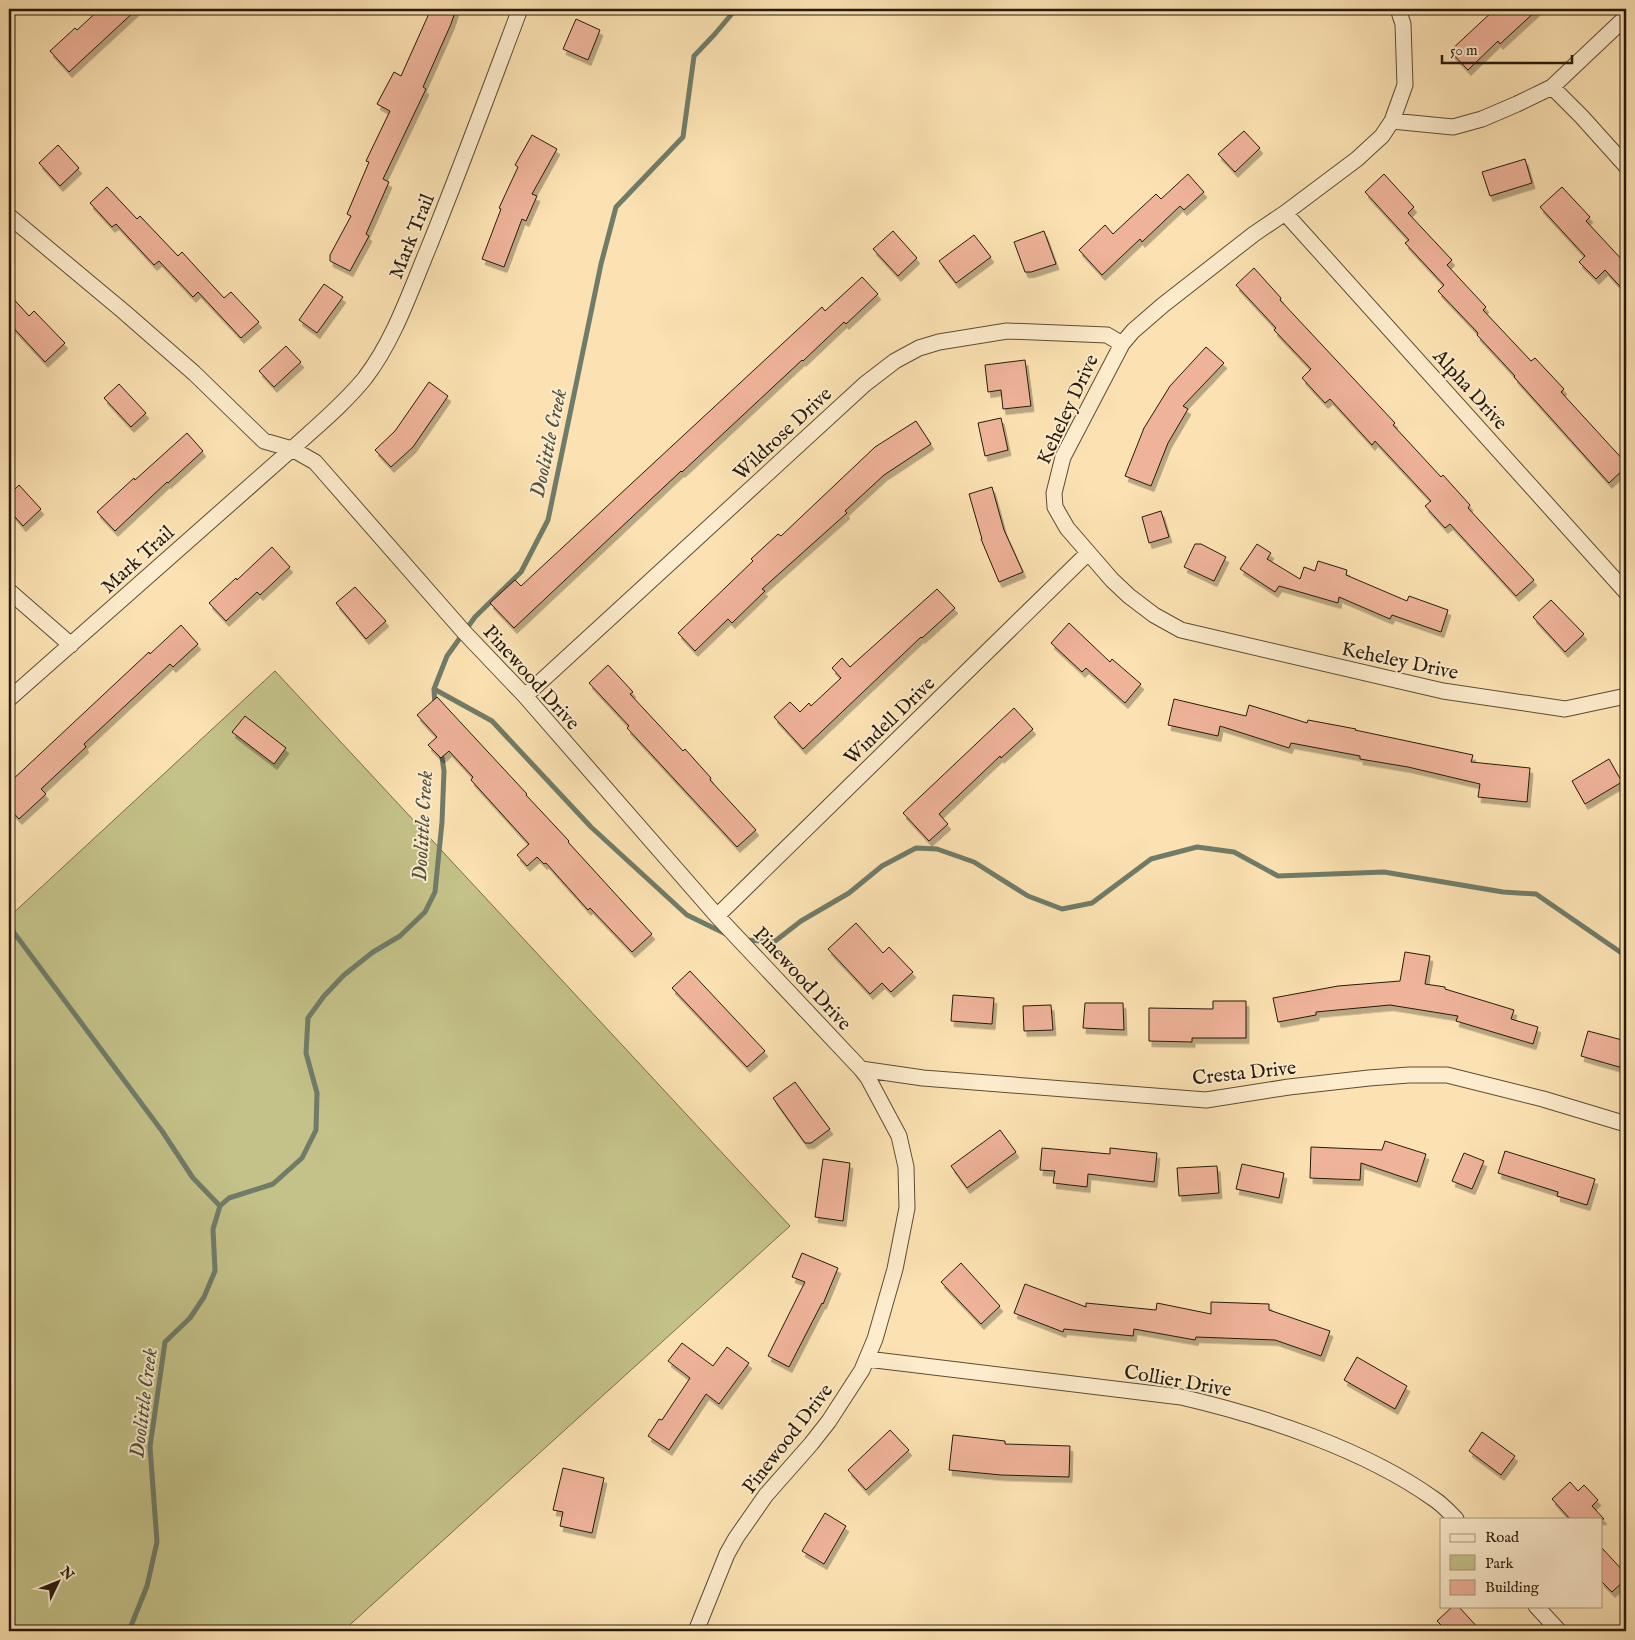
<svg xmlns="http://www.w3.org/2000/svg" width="1635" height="1640" font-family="'IM FELL English',serif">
<defs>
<filter id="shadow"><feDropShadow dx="3" dy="5.5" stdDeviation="0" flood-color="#0004"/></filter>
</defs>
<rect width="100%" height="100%" fill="#fce2b2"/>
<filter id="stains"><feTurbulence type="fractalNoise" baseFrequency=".004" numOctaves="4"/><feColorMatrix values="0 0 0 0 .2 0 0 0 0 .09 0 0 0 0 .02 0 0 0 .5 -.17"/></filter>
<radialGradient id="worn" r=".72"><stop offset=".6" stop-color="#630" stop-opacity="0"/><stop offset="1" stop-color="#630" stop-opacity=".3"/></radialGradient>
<path fill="#c4c288" stroke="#756e4a" d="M275,671L790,1226L343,1631H9V917Z"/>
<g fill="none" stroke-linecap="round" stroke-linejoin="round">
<path stroke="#6f7c6a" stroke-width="5" d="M434,689L492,721L591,827L687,915L726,934
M435,706L434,689L447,656L475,617L521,572L548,520L601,264L616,207L683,137L694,56L714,35L736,9
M9,926L162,1131L193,1178L220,1206
M746,940L774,942L801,921L849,893L882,866L916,848L937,849L974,862L1028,896L1062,909L1092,903L1151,859L1197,847L1234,852L1278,876L1384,872L1503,892L1536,894L1626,956
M129,1631L147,1586L157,1542L150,1447L165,1342L190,1318L204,1297L215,1271L213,1229L220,1206L229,1198L273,1184L302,1158L316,1130L317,1093L306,1053L308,1018L324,996L344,975L373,952L400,936L425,912L435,892L442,822L444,771L441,751"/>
</g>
<path fill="#efb39a" stroke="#261a0b" filter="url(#shadow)" d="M100,9H137L69,72L50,51L75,28L77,30Z
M431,9H456L451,24L423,87L426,89L383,179L389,182L366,234L369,236L350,271L330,261V255L351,216L347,214L369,162L366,161L390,111L377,104L394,72L401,76Z
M1495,9H1538L1500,44L1498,41L1468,70L1450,51Z
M576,19L600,30L588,60L563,49Z
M1244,131L1260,148L1235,172L1218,154Z
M532,135L557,149L532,194L537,196L526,221L522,219L504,267L482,259L501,209L499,208L518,167L515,165Z
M58,145L79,168L60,186L39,163Z
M1525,159L1532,183L1490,196L1482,172Z
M1188,174L1204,192L1184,210L1180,206L1142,242L1140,239L1102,275L1079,250L1105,225L1113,234L1156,194L1161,199Z
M1384,174L1414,207L1408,213L1452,260L1447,265L1486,307L1483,310L1531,361L1535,358L1564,389L1561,392L1626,463V467L1609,483L1514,377L1515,376L1477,335L1478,333L1438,291L1444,285L1405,243L1409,240L1365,192Z
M107,187L137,219L140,216L178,256L182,252L224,298L231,292L259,322L241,338L198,292L193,297L159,261L154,265L116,224L112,227L90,203Z
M1562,187L1590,217L1586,221L1626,264V293L1605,270L1596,279L1579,262L1585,256L1540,207Z
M893,231L917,258L898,276L873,249Z
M1044,231L1056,264L1031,272H1025L1014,242Z
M974,235L991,257L956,283L939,261Z
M1254,268L1281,298L1280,300L1395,423L1393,425L1441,477L1443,475L1470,505L1468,508L1534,580L1516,596L1450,524L1445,528L1425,506L1431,501L1375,441L1372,445L1330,399L1325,403L1302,378L1311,369L1274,330L1276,328L1236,285Z
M862,277L878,294L846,324L844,322L803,361L802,360L682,472L681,471L514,628L490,603L515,580L521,586L822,307L825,311Z
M324,284L343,297L317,333L299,320Z
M9,294L29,316L34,311L65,343L45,362L9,323Z
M286,346L301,362L274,387L259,371Z
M1206,347L1224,363L1183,406L1188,409L1168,443L1151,486L1125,476L1144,428L1170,386Z
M1025,360L1031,406L1003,409L1001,390L988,392L985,365Z
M429,382L448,396L413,447L391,467L375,450L395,431Z
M119,384L146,413L131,427L104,398Z
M1001,418L1008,450L985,456L978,423Z
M916,421L931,444L884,475L845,511L847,513L762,589L765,591L732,623L728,619L695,651L678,633L753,561L751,559L778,534L781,536L875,447Z
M187,433L203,451L168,483L167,482L115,531L97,512L134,478L135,480Z
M19,485L41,509L23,526L9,510V495Z
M992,487L1004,530L1023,572L999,582L981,539H982L969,494Z
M1161,511L1169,537L1149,543L1142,517Z
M1195,544H1201L1226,557L1214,581L1184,567Z
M1257,544L1271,553L1267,559L1300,579L1304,567L1315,571L1318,561L1347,570L1346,575L1407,601L1409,596L1448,610L1441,632L1392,615L1390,619L1339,597L1338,603L1279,586L1275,592L1240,569Z
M272,547L290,567L260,595L257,592L226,621L209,603L236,578L237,580Z
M355,587L386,621L366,639L336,603Z
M937,589L955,608L922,638L921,637L803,749L774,717L790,702L800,712L809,703L811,706L841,678L832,668L842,658L850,667Z
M1551,600L1584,634L1565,652L1533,617Z
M1069,623L1110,662L1112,659L1141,684L1125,703L1086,668L1082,672L1051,643Z
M181,625L198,644L173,667L170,664L84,744L86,747L41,789L46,794L19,819L9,808V783L149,652L150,654Z
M608,665L633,692L630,694L683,751L685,749L711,778L710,780L756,830L737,847L627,728L629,726L589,683Z
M437,697L527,794L526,795L569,841L568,842L652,934L632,952L590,908L588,910L546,863L544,864L537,857L527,866L517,855L529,844L471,780L473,777L449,751L441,758L428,745L437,737L417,715Z
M1174,699L1246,716L1249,705L1307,723L1308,720L1356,729L1355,730L1473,755L1471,762L1530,768L1527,802L1478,797L1480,784L1408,767L1360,759V756L1291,743L1289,748L1220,726L1218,736L1168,725Z
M1014,708L1033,729L1001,758L1000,756L939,814L948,824L929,841L903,813Z
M245,716L286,748L274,764L232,732Z
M1609,759L1622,782L1585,804L1572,781Z
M856,923L883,953L889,947L913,972L891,992L882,983L870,994L828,949Z
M1405,952L1430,956L1425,984L1445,987V989L1514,1010L1511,1019L1538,1027L1533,1044L1456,1021L1458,1016L1390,1005L1316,1012V1015L1278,1022L1273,998L1338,986L1400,981Z
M690,971L765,1051L747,1067L672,988Z
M953,995L994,998L992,1024L951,1021Z
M1213,1001H1246V1038H1192V1042L1149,1041V1008L1213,1009Z
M1085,1003H1123L1124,1030L1083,1028Z
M1051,1005L1053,1030L1024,1031L1023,1006Z
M1588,1031L1626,1041V1069L1581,1056Z
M795,1082L830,1129L811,1143H805L773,1098Z
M1000,1130L1016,1152L967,1188L951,1166Z
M1385,1141L1426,1154L1417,1182L1361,1163L1360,1180L1310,1178L1311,1147L1382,1150Z
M1042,1148L1110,1154V1148L1157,1153L1154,1182L1088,1174L1087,1187L1053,1183L1055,1171L1040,1170Z
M1505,1151L1595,1179L1587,1205L1557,1196L1558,1192L1498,1173Z
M1464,1153L1484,1161L1472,1189L1452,1181Z
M823,1159L850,1163L843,1221L815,1217Z
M1242,1164L1284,1173L1279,1198L1236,1189Z
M1217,1166L1219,1193L1179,1196L1177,1168Z
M802,1253L838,1268L823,1304L822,1303L789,1367L768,1356L805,1282L792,1277Z
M961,1263L1000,1306L981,1324L941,1282Z
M1025,1284L1086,1307V1303L1156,1310L1157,1303L1211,1314V1302L1269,1304V1310L1330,1331L1321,1356L1275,1340L1196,1337L1195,1340L1134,1329L1133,1336L1064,1329L1063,1332L1014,1313Z
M682,1343L713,1366L727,1347L749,1363L719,1404L706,1394L669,1450L648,1436L659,1419L662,1420L690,1378L668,1361Z
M1357,1357L1407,1386L1395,1409L1344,1380Z
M890,1430L909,1450L866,1490L848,1470Z
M1482,1432L1515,1456L1501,1475L1469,1451Z
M953,1435L1005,1441V1444L1070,1446L1069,1477L1001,1475L949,1470Z
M563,1468L604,1478L592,1533L560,1526L563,1512L553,1510Z
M1570,1482L1578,1491L1584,1485L1598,1500L1592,1506L1604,1519H1570L1552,1499Z
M825,1513L846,1526L824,1564L802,1551Z
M1601,1547L1626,1574V1579L1612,1592L1601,1581Z
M1453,1606H1458L1481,1631H1447L1437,1621Z"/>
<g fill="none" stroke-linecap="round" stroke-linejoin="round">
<defs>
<path id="minor" d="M1398,9L1403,24L1405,85L1392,121L1382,136L1357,159L1285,213L1254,234L1163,305L1133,331L1122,344L1063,457L1054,493L1055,507L1067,528L1112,580L1129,596L1154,615L1181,630L1443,691L1565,709L1626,696
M1552,87L1582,117L1626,166
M1392,121L1453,127L1482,119L1517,104L1552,87L1626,17
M1285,213L1626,592
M9,216L123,311L194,373L264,441L292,449C317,426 344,404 365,378C394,340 410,292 428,249C460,170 490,89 520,9
M9,591L71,645
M525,696L865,384L895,361L919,348L939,342L1007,331L1107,335L1122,344
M9,699L292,449L315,462L464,632L525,696L717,916L861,1069L868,1078L899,1136L906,1167L907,1208L895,1269L875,1339L862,1370L829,1421L811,1444L766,1495L736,1538L727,1554L696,1631
M717,916L1088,553
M861,1069L923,1078L1206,1100L1289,1087L1369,1078L1409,1075H1447L1543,1099L1626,1124
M867,1359L1181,1397C1263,1416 1364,1449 1434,1499C1442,1504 1449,1512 1456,1519
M1536,1606L1559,1631"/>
</defs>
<use href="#minor" stroke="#5c4c35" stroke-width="17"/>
<use href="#minor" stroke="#fdeccd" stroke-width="15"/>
</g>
<g text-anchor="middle" stroke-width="4" stroke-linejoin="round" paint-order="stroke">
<g font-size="20" fill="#261a0b" stroke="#fdeccd">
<text transform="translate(411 236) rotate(-68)" y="7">Mark Trail</text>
<text transform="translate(1471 389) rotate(48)" y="7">Alpha Drive</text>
<text transform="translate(1067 409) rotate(-65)" y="7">Keheley Drive</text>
<text transform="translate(782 433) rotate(-43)" y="7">Wildrose Drive</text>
<text transform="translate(137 559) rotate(-42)" y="7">Mark Trail</text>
<text transform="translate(1400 660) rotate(12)" y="7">Keheley Drive</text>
<text transform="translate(532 677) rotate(48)" y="7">Pinewood Drive</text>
<text transform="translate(889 720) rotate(-44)" y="7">Windell Drive</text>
<text transform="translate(803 978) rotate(47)" y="7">Pinewood Drive</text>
<text transform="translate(1244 1072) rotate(-6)" y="7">Cresta Drive</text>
<text transform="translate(1178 1380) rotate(10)" y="7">Collier Drive</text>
<text transform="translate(787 1438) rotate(-52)" y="7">Pinewood Drive</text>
</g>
<g font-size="21" font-style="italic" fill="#505343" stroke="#fdeccd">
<text transform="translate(548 443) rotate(-78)" y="7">Doolittle Creek</text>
<text transform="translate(422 826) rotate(-87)" y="7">Doolittle Creek</text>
<text transform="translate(143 1403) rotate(-83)" y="7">Doolittle Creek</text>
</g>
</g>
<rect width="1635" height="1640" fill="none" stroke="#fce2b2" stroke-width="30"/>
<rect x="10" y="10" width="1615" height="1620" fill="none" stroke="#261a0b" stroke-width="2.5"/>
<rect x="15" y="15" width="1605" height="1610" fill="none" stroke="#261a0b"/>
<rect x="1440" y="1518" width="162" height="90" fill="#fdeccd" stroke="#a7987f"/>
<rect x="1450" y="1534" width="25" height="8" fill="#fdeccd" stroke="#a7987f"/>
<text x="1485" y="1542" font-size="15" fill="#261a0b">Road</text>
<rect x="1450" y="1555" width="25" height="15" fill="#c4c288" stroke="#a7987f"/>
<text x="1485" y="1568" font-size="15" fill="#261a0b">Park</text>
<rect x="1450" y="1580" width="25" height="15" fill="#efb39a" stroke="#a7987f"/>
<text x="1485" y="1592" font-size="15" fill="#261a0b">Building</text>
<g transform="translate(58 1582) rotate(47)" stroke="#fdeccd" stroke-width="4" paint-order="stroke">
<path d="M0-4L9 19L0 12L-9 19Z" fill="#261a0b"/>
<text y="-8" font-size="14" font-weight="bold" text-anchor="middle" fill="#261a0b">N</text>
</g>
<path d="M1442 55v8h130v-8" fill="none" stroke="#261a0b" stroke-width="2.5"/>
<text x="1450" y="55" font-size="15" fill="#261a0b" stroke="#fdeccd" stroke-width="4" paint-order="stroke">50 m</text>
<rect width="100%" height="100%" filter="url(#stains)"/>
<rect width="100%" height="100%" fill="url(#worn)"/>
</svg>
